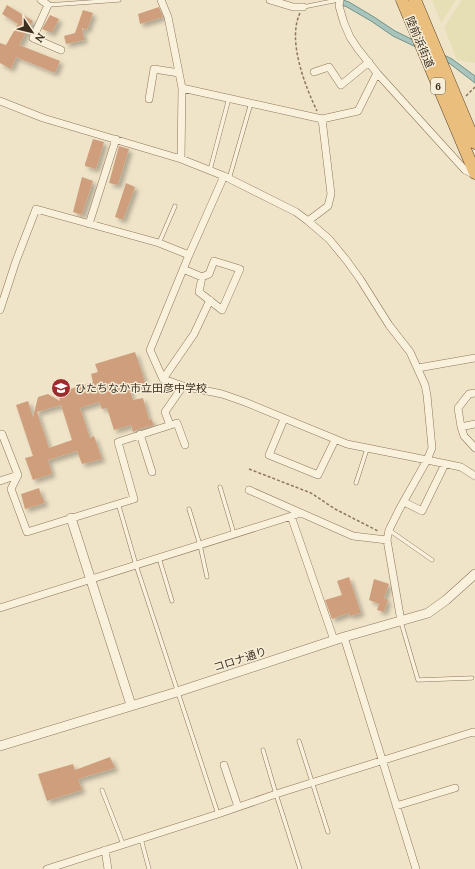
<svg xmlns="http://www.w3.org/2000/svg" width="475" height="869" font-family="Lora,'Noto Sans JP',serif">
<defs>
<filter id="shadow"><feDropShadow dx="3.5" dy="3.5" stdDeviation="2" flood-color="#0004"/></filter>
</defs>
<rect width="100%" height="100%" fill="#f0e4c8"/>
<path fill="#e6deb5" d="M432,0H456L441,23Z
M462,0H475V63L457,60L444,27Z"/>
<path fill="#a9c4bc" stroke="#6f938a" d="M329,0H343L349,2L374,17L395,31L452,59L475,76V83L449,63L393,36L371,21L347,7Z"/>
<path fill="#cf9f7d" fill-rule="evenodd" filter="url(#shadow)" d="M7,5L33,21L19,45L60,61L55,73L16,57L11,69L0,63V43L6,45L18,24L2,14Z
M159,7L163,17L140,24L138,14Z
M83,10L93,13L87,30L82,28L84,40L66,44L64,36L75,33Z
M50,15L59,19L52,33L42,29Z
M93,139L104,142L96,169L85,166V164Z
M119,146L129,149L118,185L109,183Z
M82,177L93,181L82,215L73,212Z
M126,183L135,187L123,220L115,217Z
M135,352L146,385L129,389L133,400L143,398L149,420L151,419L154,425L139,429L133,432L131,425L114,430L107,408L102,409L99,402L80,408L90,438L94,436L102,459L82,464L77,451L48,460L52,474L33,480L25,458L33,456L16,405L28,401L33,417L38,397L48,394L60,401L58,391L69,387L70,389L93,382L91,374L98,372L95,364ZM61,405L72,440L49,448L37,412Z
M39,488L42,498H43L45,503L25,509L21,494Z
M349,577L361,613L350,616L349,613L332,619L325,600L342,595L337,581Z
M374,579L389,584L384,598L388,600L384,612L377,610L379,604L369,600Z
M110,757L115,768L78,779L82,790L47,801L38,774L73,764L75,770Z"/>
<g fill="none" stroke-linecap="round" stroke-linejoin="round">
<defs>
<path id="service" d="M48,5L119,0
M303,7L338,0
M210,170L229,98
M229,179L251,103
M159,243L175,206
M356,483L367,449
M220,487L234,534
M118,503L136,565L218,814
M189,509L200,545L207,577
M389,530L432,560
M159,558L172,601
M401,622L418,680L472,678
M299,741L328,832
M263,750L276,794L300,869
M102,790L123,844
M141,839L149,869"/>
<path id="minor" d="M41,0L48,5L33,38L61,50
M161,0L168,17L182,88L181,159
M270,0L293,7H303
M340,0L339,6L344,23L350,37L358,49L377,73L465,170L475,175
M314,72L329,67L341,85L369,62
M182,88L322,119L358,111L377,73
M149,99L154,69L179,73
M0,101L43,118L181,159L224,176L296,212L308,221L329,239L347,261L360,279L389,325L410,352L425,385L427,395L432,448L427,460L400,508L389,530L387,540L401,621
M224,176L189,255L150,350L163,379L183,386L222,394L245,402L347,444L427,460L461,467L475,476
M308,221L328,206L331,194L322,119
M89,224L116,139
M183,269L202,277L209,274L214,261L240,269L222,310L199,292L202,277
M0,310L16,261L36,209L159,243L189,255
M418,368L475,358
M163,379L194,334L210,300
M475,393L469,394L458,408L461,427L464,436L475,448
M284,419L269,455L318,475L335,440
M170,425L165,412L183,386
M461,427L475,424
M0,434H2L18,475L11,489L27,532L134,499L118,442L177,423L185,445
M140,434L152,472
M0,481L18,475
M249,490L353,536L387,540
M404,502L422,511L445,464
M291,516L334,640
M0,608L301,513
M344,637L416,869
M224,765L238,807
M396,806L455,788
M105,850L108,869
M47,869L218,814L276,794L473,732L475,733"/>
<path id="tertiary" d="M71,518L131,705
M0,746L177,692L344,637L428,613L446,600L475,574"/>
<path id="trunk" d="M402,0L475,173
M415,0L475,143"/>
</defs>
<use href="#service" stroke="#8d765c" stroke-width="4.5"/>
<use href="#minor" stroke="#8d765c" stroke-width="8"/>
<use href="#tertiary" stroke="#8d765c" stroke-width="10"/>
<use href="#trunk" stroke="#5b4430" stroke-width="13"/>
<path stroke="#8d765c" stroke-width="1.5" stroke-dasharray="3 2" stroke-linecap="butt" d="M300,13C287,40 305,86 317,111
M466,96L475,87
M249,469L311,493L335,509L378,531"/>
<use href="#service" stroke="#faf1dc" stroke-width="3.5"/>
<use href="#minor" stroke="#faf1dc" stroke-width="7"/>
<use href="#tertiary" stroke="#faf1dc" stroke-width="9"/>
<use href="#trunk" stroke="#eabe7c" stroke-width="12"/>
</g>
<defs>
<symbol id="school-disc" viewBox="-11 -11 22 22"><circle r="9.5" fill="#9e2a2b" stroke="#f7eed8"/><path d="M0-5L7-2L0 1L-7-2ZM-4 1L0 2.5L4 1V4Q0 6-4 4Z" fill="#fff"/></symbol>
</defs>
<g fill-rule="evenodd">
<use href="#school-disc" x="50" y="377" width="22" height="22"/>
</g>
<g text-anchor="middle" stroke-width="3" stroke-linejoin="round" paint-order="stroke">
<rect fill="#f7eed8" stroke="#756857" stroke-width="1" x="431" y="78" width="14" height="16" rx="3"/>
<g font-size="10" font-weight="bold" fill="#3d2e20">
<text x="438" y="90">6</text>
</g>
<g font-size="11" fill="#3d2e20" stroke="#f7eed8">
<text transform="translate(420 42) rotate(67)" y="4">陸前浜街道</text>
<text transform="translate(240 659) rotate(-18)" y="4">コロナ通り</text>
</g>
<g font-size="11" fill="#3d2e20" stroke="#f7eed8" text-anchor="start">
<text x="75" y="392">ひたちなか市立田彦中学校</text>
</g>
</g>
<g transform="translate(32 32) rotate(125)" stroke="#f7eed8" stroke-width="3" paint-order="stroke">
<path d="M0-3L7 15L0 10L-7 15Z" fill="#3d2e20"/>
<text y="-6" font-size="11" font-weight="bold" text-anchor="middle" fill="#3d2e20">N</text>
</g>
</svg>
